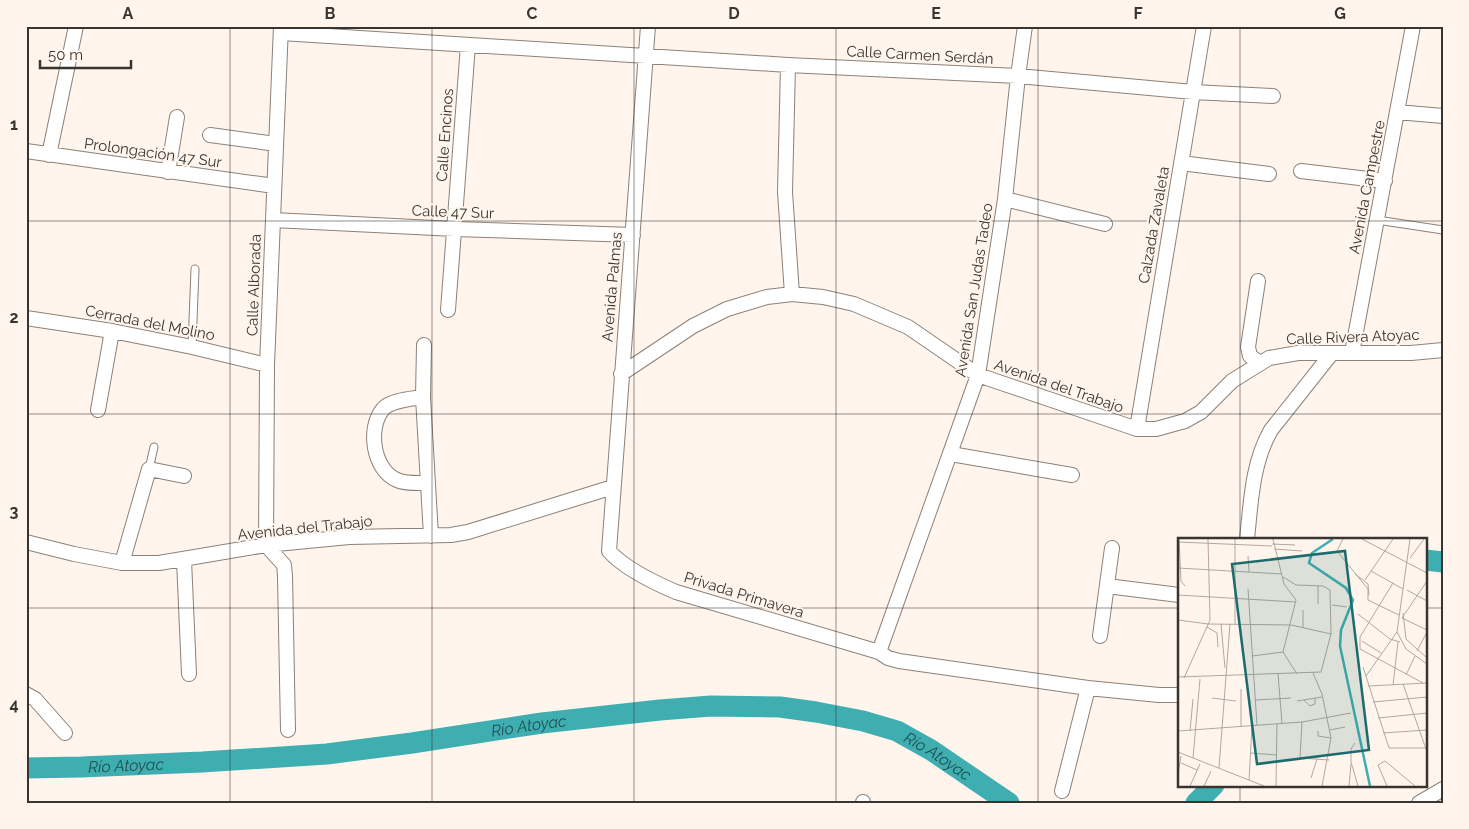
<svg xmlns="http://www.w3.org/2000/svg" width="1469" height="829" font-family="Raleway,sans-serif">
<rect width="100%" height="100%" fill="#fff5ed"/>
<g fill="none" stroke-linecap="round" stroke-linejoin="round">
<g stroke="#3faeb1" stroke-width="21">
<path d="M1425,560L1443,562"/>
<path id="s1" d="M26,768L81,767L202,762L327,754L412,743L542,723L660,710L711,706L780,707L816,712L863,721L897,731L931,750L1009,803"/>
<path d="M1196,803L1214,785"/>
</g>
<defs>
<path id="service" d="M1377,220L1443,230
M192,347L195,269
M149,469L154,447"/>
<path id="minor" d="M281,26L267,365L266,545L284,565L285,576L288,730
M648,26L609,551C624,568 655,583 676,592L879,652
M1025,26L1018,76L1005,199L978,375L879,652L888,658L899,661L1088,688L1159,695H1179
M281,33L788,65L1018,76L1193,92L1273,96
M788,65L785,192L792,294
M1397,112L1443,116
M210,135L276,144
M26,151L274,186
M49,155L76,26
M1181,163L1269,174
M1301,171L1385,181
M168,172L177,117
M1005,199L1105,224
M273,220L455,229L633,235
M1258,281L1248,347L1250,356L1260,363
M448,310L468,45
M26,318L112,331L192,347L267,365
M424,345L423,397L431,536
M1352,353L1413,26
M621,374L693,326L727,309L767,297L792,294L823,297L854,304L908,327L978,375L1137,429H1156L1185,421L1201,412L1232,381L1269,358L1298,353H1411L1443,350
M423,397C411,399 391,400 383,409C367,428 373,470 397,480C405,484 418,483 427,483
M98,410L112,331
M1137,429L1204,26
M951,454L1072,475
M1247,539C1251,502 1252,463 1271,430L1332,353
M26,542L74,554L122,563H159L266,545L349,537L451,535L468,532L613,487
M184,560L189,674
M122,563L149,469L184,476
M1107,586L1179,595
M1100,636L1112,548
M26,694L35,699L65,733
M1062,791L1088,688
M863,803V802
M1419,803L1443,789"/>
</defs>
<use href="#service" stroke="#8c8178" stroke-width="9"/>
<use href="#minor" stroke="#8c8178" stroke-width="16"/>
<use href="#service" stroke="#fff" stroke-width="7"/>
<use href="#minor" stroke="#fff" stroke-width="14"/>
</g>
<path fill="none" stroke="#383430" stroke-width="1" stroke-opacity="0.55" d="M230,26V803M432,26V803M634,26V803M836,26V803M1038,26V803M1240,26V539M26,221H1443M26,414H1443M26,608H1179M1425,608H1443M1240,785V803"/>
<g text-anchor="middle" stroke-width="4" stroke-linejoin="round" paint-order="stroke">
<g font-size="15" fill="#383430" stroke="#fff5ed">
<text transform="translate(920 55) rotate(3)" y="5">Calle Carmen Serdán</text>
<text transform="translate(445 135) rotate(-86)" y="5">Calle Encinos</text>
<text transform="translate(153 153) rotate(8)" y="5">Prolongación 47 Sur</text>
<text transform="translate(1367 187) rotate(-79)" y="5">Avenida Campestre</text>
<text transform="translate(453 212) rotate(2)" y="5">Calle 47 Sur</text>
<text transform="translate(1154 225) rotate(-80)" y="5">Calzada Zavaleta</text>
<text transform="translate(254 285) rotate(-88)" y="5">Calle Alborada</text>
<text transform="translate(612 287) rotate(-85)" y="5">Avenida Palmas</text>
<text transform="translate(974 290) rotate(-81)" y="5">Avenida San Judas Tadeo</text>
<text transform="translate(150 323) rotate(11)" y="5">Cerrada del Molino</text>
<text transform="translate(1353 337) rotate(-2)" y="5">Calle Rivera Atoyac</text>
<text transform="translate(1059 386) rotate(19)" y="5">Avenida del Trabajo</text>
<text transform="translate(305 528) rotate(-6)" y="5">Avenida del Trabajo</text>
<text transform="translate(744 595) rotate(17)" y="5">Privada Primavera</text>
</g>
<g font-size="16" font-style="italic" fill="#205051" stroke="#fff5ed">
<text dy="6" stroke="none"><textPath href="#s1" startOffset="505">Río Atoyac</textPath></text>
<text dy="6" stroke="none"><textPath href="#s1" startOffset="925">Río Atoyac</textPath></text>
<text dy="6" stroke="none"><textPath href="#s1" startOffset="100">Río Atoyac</textPath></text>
</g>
</g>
<g transform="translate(1178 538)">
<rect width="249" height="249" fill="#fff5ed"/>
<path fill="none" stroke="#3faeb1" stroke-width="2.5" d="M155,1L134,15L131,25L168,50L175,62L163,92L162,108L192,248"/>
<path fill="none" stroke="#afa8a1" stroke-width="1" d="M1,1L3,43L7,48M57,1V86M95,1L106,46L118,62L105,114L119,136M165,1L159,13L190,51V62L221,77M184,1L249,35M232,1L219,94L228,111L249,126M0,4L94,8M94,6L117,7M96,11L124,13M70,18L71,34M232,20L246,1M0,30L104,36M193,33L225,51M177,36L190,46L191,57M187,42L215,1M249,43L224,80L249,92M215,45L182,99V111L245,145M70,51L79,187M229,52L249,63M0,57L118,64M140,66V48M154,67L169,69M225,75L228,101L249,120M180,76L212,101L222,104M0,82L30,86L113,87L153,96L152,52L145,48L118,47L105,39M43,86L47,130M29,89L39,95L40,109M125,89V72M184,103L203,115M239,113L249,94M74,118L105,114M185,129L211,210H249M135,135L144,156L153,200L144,248M100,136L104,185M228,137L237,118M188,138L219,94M0,139L143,134L153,96M6,140L32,82L30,1M225,146L248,211M215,147L220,104M190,148L249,145M63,151V189M34,160L58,163M77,162L113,160M126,162L132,168L137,166V160M119,163L144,159M195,164L249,159M200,180L249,175M124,184L122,220L151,222M152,192L167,189M0,193L124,184L173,175M12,193L15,161M140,193V198L153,200M205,195L249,192M177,205L173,211V224L180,248M0,214L86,248M72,215L99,217M15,220L22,141M3,225L19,232M41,230L52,86M0,236L3,218M133,240L139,221M71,242L74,188M12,248L22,226M26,248L33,233M98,248L99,186M171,248L173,226M209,248L200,227L207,223L237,248"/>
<path fill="#1e6b6d" fill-opacity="0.15" stroke="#1e6b6d" stroke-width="2.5" d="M167,13L191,212L79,226L54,26Z"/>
<rect width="249" height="249" fill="none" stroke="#383430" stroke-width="2.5"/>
</g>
<rect width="1469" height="829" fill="none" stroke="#fff5ed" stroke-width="55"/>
<path d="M40 60v8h91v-8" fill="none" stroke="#383430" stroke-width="2.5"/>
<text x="48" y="60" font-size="15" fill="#383430" stroke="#fff5ed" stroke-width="4" paint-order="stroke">50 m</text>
<rect x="28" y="28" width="1414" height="774" fill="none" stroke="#383430" stroke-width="2"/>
<g font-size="16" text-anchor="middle" font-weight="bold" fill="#383430">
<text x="128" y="19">A</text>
<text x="330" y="19">B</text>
<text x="532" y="19">C</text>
<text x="734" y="19">D</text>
<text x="936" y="19">E</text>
<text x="1138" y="19">F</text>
<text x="1340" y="19">G</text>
<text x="14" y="130">1</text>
<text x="14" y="323">2</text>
<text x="14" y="517">3</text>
<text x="14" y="710">4</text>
</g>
</svg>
